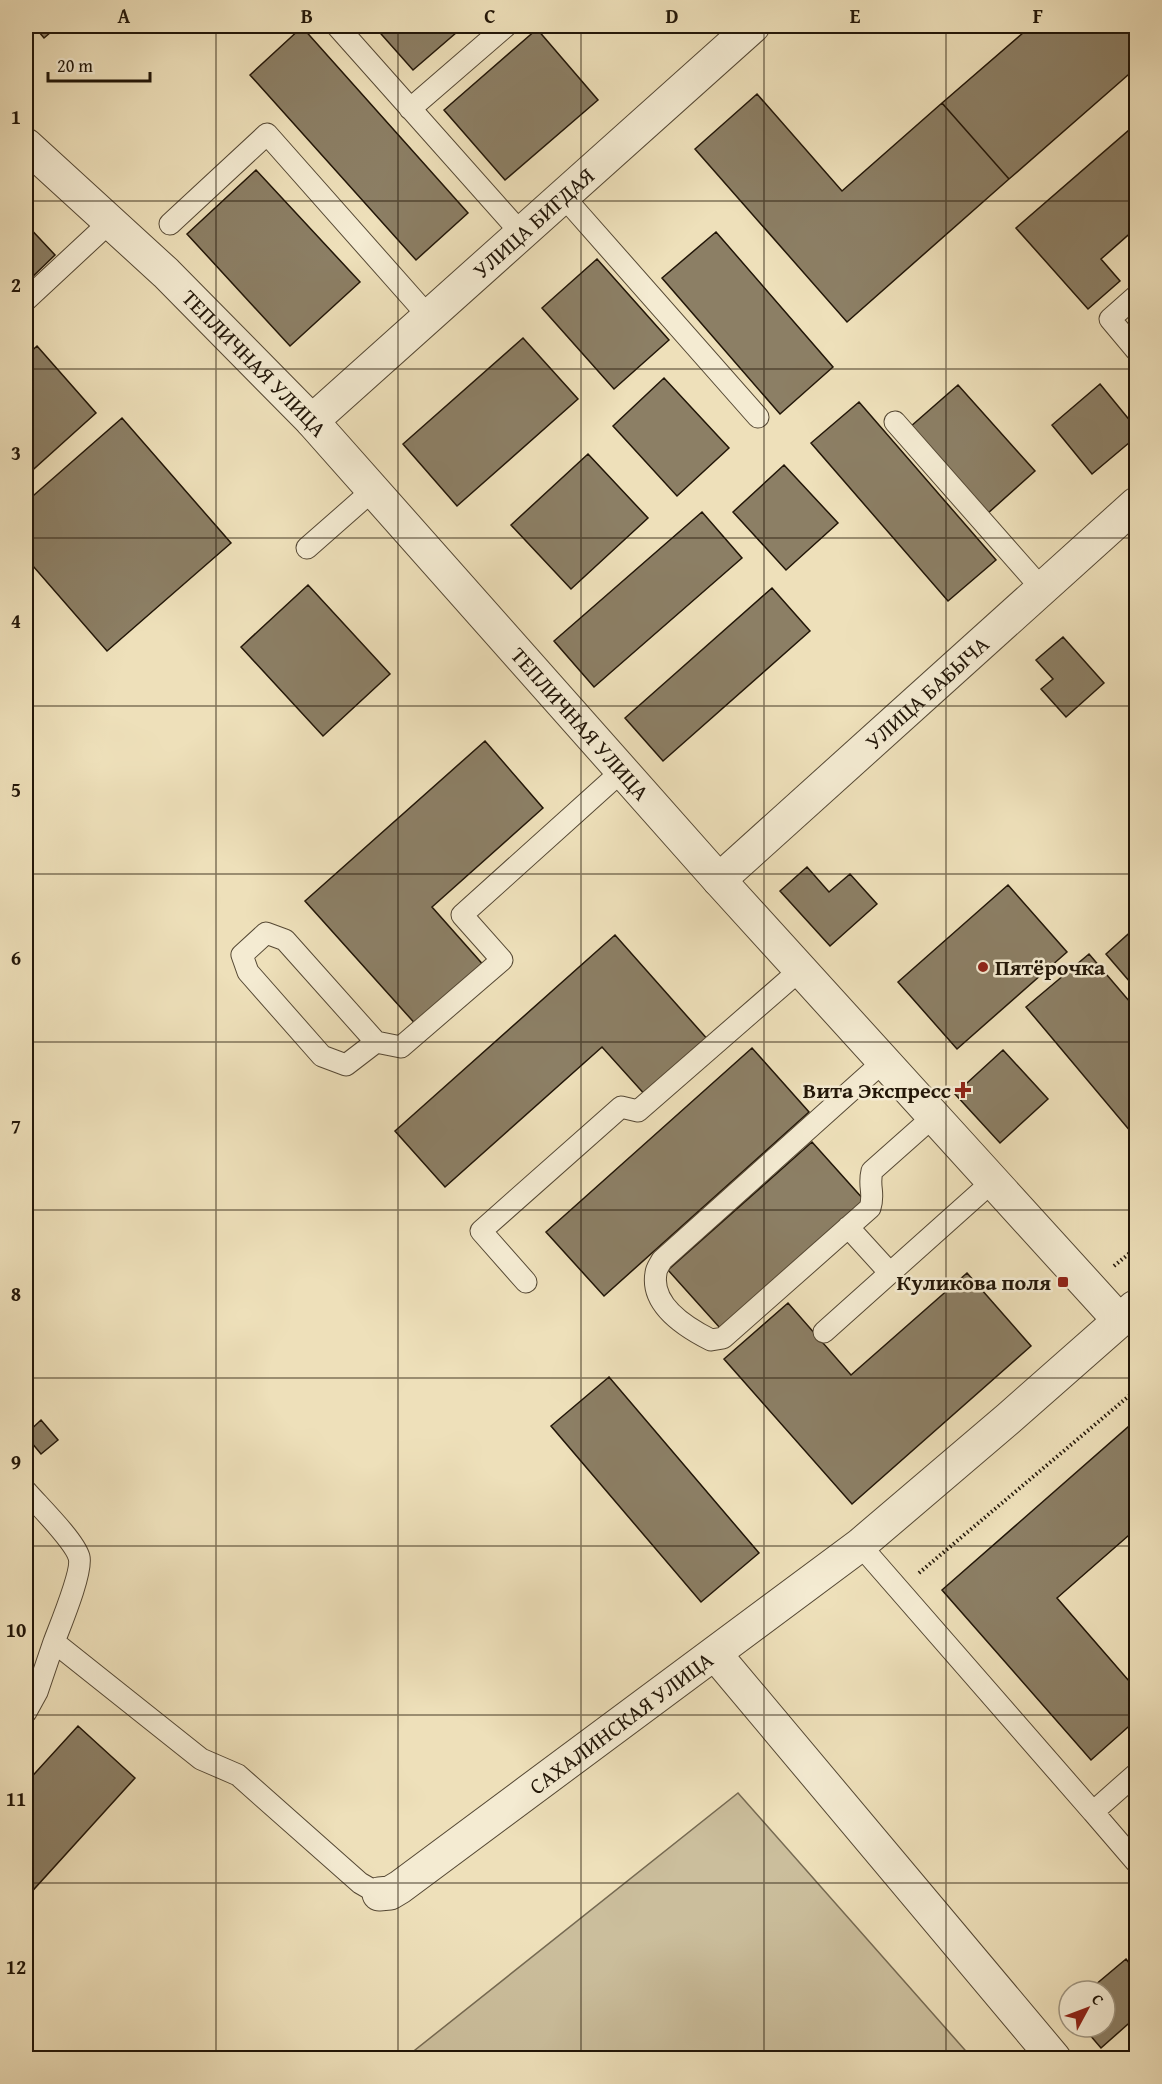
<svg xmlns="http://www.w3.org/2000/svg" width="1162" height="2084" font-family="'Gentium Book Plus',serif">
<rect width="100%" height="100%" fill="#eee0ba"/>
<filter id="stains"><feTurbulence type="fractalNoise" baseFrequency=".00333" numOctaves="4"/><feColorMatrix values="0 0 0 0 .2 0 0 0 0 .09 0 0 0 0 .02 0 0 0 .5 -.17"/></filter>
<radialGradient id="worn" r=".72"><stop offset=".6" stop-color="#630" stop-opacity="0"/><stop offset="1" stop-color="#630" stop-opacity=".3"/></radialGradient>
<path fill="#cbbe9c" stroke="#766a52" stroke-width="1.5" d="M738,1793L972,2058H405Z"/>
<path fill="#8c7f65" stroke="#221608" stroke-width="1.5" d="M34,26H58L44,38Z
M374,26H464L413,70Z
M1031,26H1136V68L1009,179L942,103Z
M302,27L468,213L416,260L250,75Z
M537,29L598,100L505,180L444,110Z
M757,94L842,191L942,103L1009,179L847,322L695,149Z
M1136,124V233L1134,230L1101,259L1120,281L1088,309L1016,228Z
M256,170L360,282L290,346L187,234Z
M26,224L55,255L26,283Z
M716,232L833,367L780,414L662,278Z
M597,259L669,340L614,389L542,308Z
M523,338L578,399L457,506L403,444Z
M37,346L96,413L26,476V356Z
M664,378L729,448L677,496L613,426Z
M1100,384L1136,428V437L1092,474L1052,425Z
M958,385L1035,471L987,514L910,427Z
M859,402L996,560L948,601L811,443Z
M122,418L231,543L107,651L26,558V502Z
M588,454L648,518L571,589L511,525Z
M784,465L838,523L786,570L733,512Z
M702,512L742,558L594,687L554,641Z
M308,585L390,674L323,736L241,647Z
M772,588L810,631L663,761L625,718Z
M1063,637L1104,683L1066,717L1041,689L1053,679L1036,660Z
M1136,657V670L1130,663Z
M485,741L543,808L432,907L486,968L419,1028L305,901Z
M807,867L829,892L850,874L877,904L830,946L780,891Z
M1008,885L1067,952L957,1049L898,982Z
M1136,927V989L1106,954Z
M615,935L709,1041L647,1097L602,1047L445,1187L395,1131Z
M1089,954L1136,1009V1138L1026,1007Z
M752,1048L809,1112L604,1296L546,1232Z
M1003,1050L1048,1099L1000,1143L955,1094Z
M812,1142L864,1200L720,1328L668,1270Z
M967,1273L1031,1346L852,1504L724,1359L788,1303L851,1375Z
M609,1377L759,1553L701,1602L551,1426Z
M41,1420L58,1440L41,1454L26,1436V1434Z
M1136,1420V1529L1057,1598L1136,1689V1720L1091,1760L942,1590Z
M78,1726L135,1778L26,1898V1783Z
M1126,1959L1136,1972V2017L1101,2048L1083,2027H1105V1991H1088Z"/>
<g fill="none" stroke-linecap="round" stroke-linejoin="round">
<defs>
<path id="service" d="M337,26L522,234
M410,109L506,26
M563,196L758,417
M170,224L267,134L429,317
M1136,296L1110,319L1136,350
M26,300L110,222
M895,422L1043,590
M307,548L373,490
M376,1042L346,1065L322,1056L248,972L242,955L266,933L285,940L376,1042L401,1047L502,960L462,915L622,771
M884,1061L662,1260C660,1264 656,1269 656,1273C650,1306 687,1328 711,1340L723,1338L870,1208C875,1193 868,1187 872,1171L934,1116
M890,1273L993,1181
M526,1282L481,1231L621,1107L638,1111L800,970
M824,1332L890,1273L848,1227
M26,1491C38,1505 74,1540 79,1557C83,1571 60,1626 54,1642L201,1759L238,1775L360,1883L379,1894
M860,1545L1093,1812L1136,1774
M26,1712L37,1692L54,1642
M1093,1812L1136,1862"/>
<g id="minor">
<path id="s1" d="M26,145L166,273L311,420L719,880L1119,1320"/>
<path id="s2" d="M312,421L753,26"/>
<path id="s3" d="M719,880L1136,504"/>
<path d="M715,1654L1054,2058"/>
<path id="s4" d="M379,1894L390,1893L400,1887L860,1545L1009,1418L1135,1307"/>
</g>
</defs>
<use href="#service" stroke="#554834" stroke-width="23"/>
<use href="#minor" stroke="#554834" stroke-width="35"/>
<path stroke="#221608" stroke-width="4" stroke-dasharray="1.5 3" stroke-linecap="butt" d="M1114,1266L1136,1248
M919,1573L1136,1390"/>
<use href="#service" stroke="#f4ebd2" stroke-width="21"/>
<use href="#minor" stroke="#f4ebd2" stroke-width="33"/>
</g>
<path fill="none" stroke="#221608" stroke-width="1.5" stroke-opacity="0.55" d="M216,26V2058M398,26V2058M581,26V2058M764,26V2058M946,26V2058M26,201H1136M26,369H1136M26,538H1136M26,706H1136M26,874H1136M26,1042H1136M26,1210H1136M26,1378H1136M26,1546H1136M26,1715H1136M26,1883H1136"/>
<g fill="#8f2418" stroke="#f4ebd2" stroke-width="2">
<circle cx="983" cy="967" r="6"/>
<path d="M960 1081h6v6h6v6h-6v6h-6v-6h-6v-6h6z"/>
<rect x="1057" y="1276" width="12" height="12" rx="3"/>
</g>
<g text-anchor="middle" stroke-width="5" stroke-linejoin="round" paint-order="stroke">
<g font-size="22" fill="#221608" stroke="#f4ebd2">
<text dy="8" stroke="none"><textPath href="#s2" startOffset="297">УЛИЦА БИГДАЯ</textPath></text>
<text dy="8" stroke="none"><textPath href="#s1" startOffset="316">ТЕПЛИЧНАЯ УЛИЦА</textPath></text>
<text dy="8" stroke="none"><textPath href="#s3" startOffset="280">УЛИЦА БАБЫЧА</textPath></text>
<text dy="8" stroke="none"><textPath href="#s1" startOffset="802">ТЕПЛИЧНАЯ УЛИЦА</textPath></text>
<text dy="8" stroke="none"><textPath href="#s4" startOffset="298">САХАЛИНСКАЯ УЛИЦА</textPath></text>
</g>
<g font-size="22" font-weight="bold" fill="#221608" stroke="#f4ebd2" text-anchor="end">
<text x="995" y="975" text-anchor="start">Пятёрочка</text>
<text x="951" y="1098">Вита Экспресс</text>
<text x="1051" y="1290">Куликова поля</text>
</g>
</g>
<rect width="1162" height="2084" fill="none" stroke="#eee0ba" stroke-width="66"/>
<g transform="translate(1087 2009) rotate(49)"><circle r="28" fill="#f4ebd2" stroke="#a09681" stroke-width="1.5"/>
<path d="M0-4.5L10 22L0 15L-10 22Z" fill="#8f2418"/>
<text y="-9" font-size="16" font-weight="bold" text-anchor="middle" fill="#221608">С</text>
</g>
<path d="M48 72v9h102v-9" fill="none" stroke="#221608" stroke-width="3"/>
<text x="57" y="72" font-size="18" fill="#221608" stroke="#f4ebd2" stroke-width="4.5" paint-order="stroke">20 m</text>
<rect x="33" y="33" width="1096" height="2018" fill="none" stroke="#221608" stroke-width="2"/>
<g font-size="20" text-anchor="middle" font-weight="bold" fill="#221608">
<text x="124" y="23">A</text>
<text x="307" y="23">B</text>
<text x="490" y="23">C</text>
<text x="672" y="23">D</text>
<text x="855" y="23">E</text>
<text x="1038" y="23">F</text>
<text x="16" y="124">1</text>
<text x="16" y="292">2</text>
<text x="16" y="460">3</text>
<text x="16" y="628">4</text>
<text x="16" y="797">5</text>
<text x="16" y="965">6</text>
<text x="16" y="1133">7</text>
<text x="16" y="1301">8</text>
<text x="16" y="1469">9</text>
<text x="16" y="1637">10</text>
<text x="16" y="1806">11</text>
<text x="16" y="1974">12</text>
</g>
<rect width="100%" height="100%" filter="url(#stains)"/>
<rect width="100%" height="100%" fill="url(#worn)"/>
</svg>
